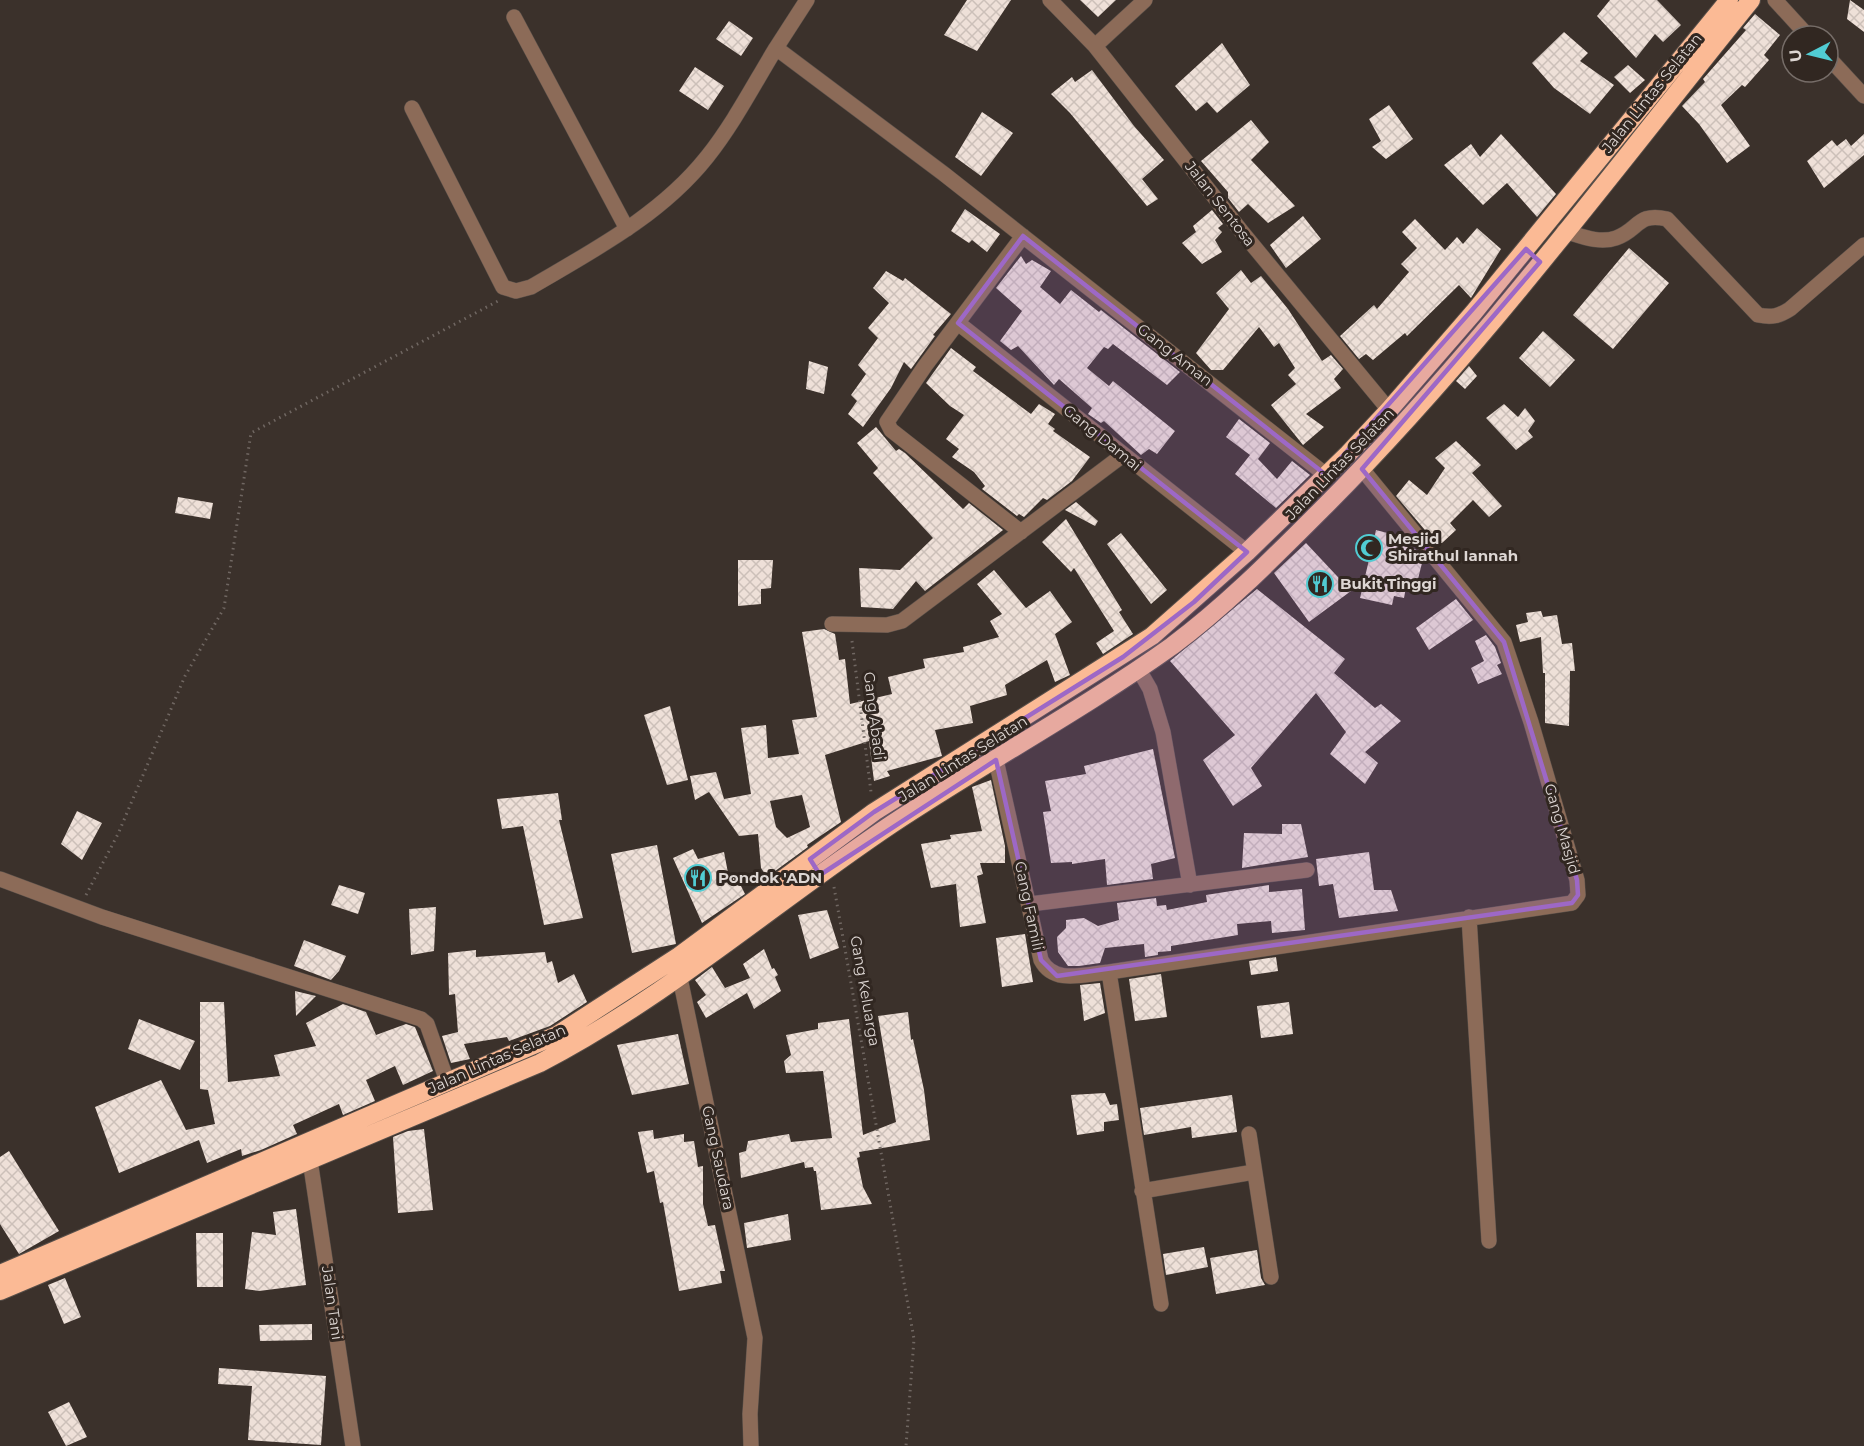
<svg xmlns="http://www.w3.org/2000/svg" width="1864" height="1446" font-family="Montserrat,sans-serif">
<defs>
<pattern id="building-cross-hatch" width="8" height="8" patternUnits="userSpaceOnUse" patternTransform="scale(1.5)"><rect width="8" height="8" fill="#eee0d8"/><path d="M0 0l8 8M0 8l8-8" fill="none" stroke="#ccc0b9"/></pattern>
</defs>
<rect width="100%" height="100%" fill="#3b312b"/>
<path fill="url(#building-cross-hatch)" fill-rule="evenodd" d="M967,0H1011L977,51L944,35Z
M1080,0H1116L1098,17Z
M1610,0H1657L1681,25L1663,42L1655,34L1636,58L1597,16Z
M1850,0L1864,10V32L1847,19Z
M1755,14L1780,35L1764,55L1769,60L1745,87L1742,85L1721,105L1750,146L1727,163L1699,124L1682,106L1705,82L1703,79L1746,30L1743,28Z
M729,21L753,38L741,56L716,39Z
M1564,32L1588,53L1580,61L1614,85L1590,114L1554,88L1532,63Z
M1222,43L1250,85L1217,113L1207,102L1196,111L1175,86Z
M1628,65L1645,80L1630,93L1614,77Z
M695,67L724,86L708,110L679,91Z
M1092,70L1134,126L1164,160L1142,179L1158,199L1147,206L1070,113L1051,94L1072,77L1075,82Z
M1389,105L1413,139L1386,159L1372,147L1381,141L1369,119Z
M982,112L1013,133L981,176L955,157Z
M1251,120L1269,142L1251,160L1295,206L1268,223L1248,204L1239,212L1228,198V192L1201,161Z
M1501,134L1556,194L1537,217L1507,183L1483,205L1444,165L1471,144L1480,157Z
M1864,134V155L1824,188L1807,161L1832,140L1837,146L1846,139L1851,146Z
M965,209L1000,234L987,252L972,240L969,243L951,231Z
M1212,210L1223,224L1218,228L1222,232L1215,240L1222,252L1202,264L1182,243L1196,232L1193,226Z
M1303,216L1321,239L1286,268L1270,245Z
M1415,219L1445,250L1457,237L1463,244L1477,228L1501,249L1471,298L1459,285L1407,336L1405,333L1373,360L1366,354L1359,359L1340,336L1374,305L1377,309L1409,272L1401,264L1417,248L1402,232Z
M1629,248L1669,283L1613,349L1573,315Z
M1021,256L1026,264L1032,260L1051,271L1040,287L1060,304L1071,290L1099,312L1101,310L1180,372L1167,385L1113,344L1108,349L1104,347L1087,368L1109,386L1113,381L1175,431L1157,454L1149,449L1141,455L1104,421L1101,423L1088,414L1092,408L1059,379L1054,385L1018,346L1011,350L1000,341L1022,311L996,288Z
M1241,270L1251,283L1261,276L1288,309L1322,361L1331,355L1343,369L1334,379L1341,388L1306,414L1324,427L1303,445L1271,405L1296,384L1288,375L1295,368L1279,343L1274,347L1259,327L1223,370H1211L1196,353L1229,309L1216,293Z
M886,271L903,281L905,278L951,314L933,335L935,336L911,369L904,362L891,388L863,427L848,414L857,401L851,395L866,374L858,365L878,338L868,328L889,303L873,288Z
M1543,331L1575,360L1550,387L1519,358Z
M951,348L976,367L973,371L1031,414L1039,404L1055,414L1048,424L1055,429L1053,431L1090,457L1072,481L1047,500L1043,498L1024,517L1019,514L1017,516L982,489L985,486L974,472L952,457L959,449L946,439L964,415L950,406L926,383Z
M809,361L828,367L824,394L806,389Z
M1469,366L1477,376L1465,389L1456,381Z
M1504,404L1518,417L1525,408L1535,421L1528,431L1533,437L1516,450L1486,418Z
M1239,419L1270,443L1258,459L1277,479L1292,461L1310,475L1276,508L1235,474L1250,455L1226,437Z
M876,427L896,451L899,449L905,453L963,509L969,503L1003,530L925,591L916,581L893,609L861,607L859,568L900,570L933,538L873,473L878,468L857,443Z
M1456,441L1481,465L1472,473L1502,506L1489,517L1473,500L1450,523L1456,530L1442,543H1436L1396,496L1409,480L1427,495L1445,468L1435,458Z
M178,497L213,503L210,519L175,513Z
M1076,502L1098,521L1095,526L1065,510Z
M1066,519L1122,610L1119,612L1133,634L1103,654L1096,643L1114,631L1074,568L1071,572L1042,542Z
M1376,530L1395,535L1394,543L1415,549L1423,559L1417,583L1407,582L1404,598L1394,596L1392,605L1360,598Z
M1121,533L1167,590L1151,604L1107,544Z
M1306,543L1351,591L1309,622L1274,573Z
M738,560H773L771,588L761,589V604L738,606Z
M994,570L1026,608L1050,591L1072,622L1055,634L1070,675L1055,682L1047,660L1005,685L1007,695L970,706L973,723L935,730L942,756L887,771L890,776L874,781L869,741L825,755L841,822L807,845L808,847L767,877L761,868L758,834L739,836L709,792L695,800L690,776L716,772L724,799L751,794L741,728L766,725L768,758L799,754L792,720L817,717L802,632L824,629L835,634L839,660L845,659L850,704L892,694L888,677L925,668L923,659L964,652L963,647L999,637L990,621L1002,614L977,584ZM802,795L810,827L787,838L776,827L770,801Z
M1257,589L1345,659L1334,673L1375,708L1381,704L1401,721L1365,752L1378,763L1365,784L1330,754L1346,732L1316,693L1251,768L1262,786L1233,806L1203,760L1235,735L1170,661Z
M1456,599L1473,620L1429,650L1416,628Z
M1541,611L1543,617L1557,615L1562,644L1572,643L1575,671H1570L1569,726L1545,723V673H1543L1541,637L1520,642L1516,625L1528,622L1526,613Z
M1486,635L1495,647L1501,663L1497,665L1502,674L1478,684L1471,668L1484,661L1475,641Z
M670,706L688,780L667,785L644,715Z
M1153,749L1175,858L1151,864L1153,879L1107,885L1105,859L1072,864V862L1051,863L1043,812L1051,811L1045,781L1086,774L1084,766Z
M991,780L1005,846V863H980L983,874L977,876L986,923L960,927L956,884L931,888L921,844L951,839L950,835L982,831L972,787Z
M558,793L562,820H559L583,918L544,925L523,826L502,829L497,799Z
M77,811L102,823L82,860L61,844Z
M1282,824H1301L1308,857L1242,868L1244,833L1282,834Z
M657,845L676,944L632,953L611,854Z
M693,849L698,859L724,852L729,878L735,874L745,894L702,923L673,858Z
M1369,852L1374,890H1391L1398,911L1339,918L1333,884L1319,886L1316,859Z
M339,885L365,893L358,914L331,905Z
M1269,885V892L1302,889L1305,930L1272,933L1271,921L1237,924L1238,935L1171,946V951L1158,952V955L1145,957L1144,944L1105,948L1100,963L1079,966H1068L1058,952L1057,937L1066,928V920L1084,918L1098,926L1119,920L1117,903L1156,898L1157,906L1166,905L1167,910L1207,902L1206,895Z
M436,907L434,951L411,955L409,909Z
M827,910L839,948L810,959L798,915Z
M1025,934L1033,982L1002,987L996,938Z
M304,940L346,956L339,971L331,980L294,966Z
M764,949L772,969L774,968L778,975L775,977L781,991L754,1009L747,993L706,1018L697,1002L706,995L695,980L712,967L725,988L750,978L743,964Z
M476,950V957L545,952L547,963L552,961L558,983L574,974L587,1002L550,1026L509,1041L507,1037L464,1044L470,1059L451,1063L442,1036L458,1032L455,994L449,995L448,953Z
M1276,957L1278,971L1251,975L1249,961Z
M1161,974L1167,1017L1135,1021L1129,979Z
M1100,983L1105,1013L1084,1021L1080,985Z
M295,991L316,996L296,1016Z
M200,1002H224L228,1082L280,1076L274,1055L316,1046L306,1023L343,1004L366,1012L376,1035L406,1024L415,1027L433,1071L403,1085L395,1066L366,1080L375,1101L343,1115L339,1104L293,1125L297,1134L261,1150L242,1156L241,1149L207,1163L199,1140L119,1173L95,1107L161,1080L186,1130L215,1124L208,1090L200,1089Z
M1289,1002L1293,1034L1261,1038L1257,1006Z
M908,1012L911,1040L913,1039L924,1090L930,1140L859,1152L860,1157L857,1158L863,1187L872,1204L821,1210L816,1171H814L813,1167L805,1168L804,1162L741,1178L739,1153L746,1151L748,1141L789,1134L791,1142L832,1138L823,1071L786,1073L784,1061L791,1055L786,1035L818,1029V1023L849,1019L863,1135L896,1122L878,1016Z
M139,1019L195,1041L180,1070L128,1049Z
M678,1034L689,1084L632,1095L617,1045Z
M1105,1093L1110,1105L1117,1104L1119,1120L1104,1122V1131L1077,1135L1071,1095Z
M1232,1095L1237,1132L1192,1138L1191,1127L1144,1135L1140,1108Z
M424,1129L433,1210L398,1213L393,1137L408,1131Z
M653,1130L654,1139L684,1134V1142L694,1141L698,1167L703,1166V1204L708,1226L715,1225L725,1271H720L722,1283L679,1291L663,1202L660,1203L654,1171L647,1173L638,1132Z
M9,1151L59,1231L19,1254L0,1224V1157Z
M296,1209L306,1285L259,1291L245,1289L252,1232L276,1235L273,1212Z
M788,1214L791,1240L747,1248L744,1223Z
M196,1233H223V1287H197Z
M1204,1247L1208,1267L1166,1275L1163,1254Z
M1257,1250L1261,1278L1265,1285L1216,1294L1210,1258Z
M65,1278L81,1317L64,1324L48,1285Z
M312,1324V1340L260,1341L259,1325Z
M219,1368L326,1376L321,1445L248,1440L252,1386L218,1384Z
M69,1402L87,1437L66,1446L48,1412Z"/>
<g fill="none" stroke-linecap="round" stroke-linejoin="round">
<defs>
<path id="minor" d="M807,0L776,48L944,174L1326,475
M1050,0L1095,46L1242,232L1389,410
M1775,0L1808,36
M514,17L627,229
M1095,46L1145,0
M1828,57L1864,96
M412,108L503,287L516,291L531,287C594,250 661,215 707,157C734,123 754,84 776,48
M1564,231C1581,236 1599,244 1616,238C1639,230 1637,212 1667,219L1758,315C1772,318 1779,316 1790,309L1864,245
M958,323L1247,552
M1021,532L891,430L887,422L925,366L1023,236
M832,624L887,625L902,621L1123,455
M1139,670L1150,689L1163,732L1190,885
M996,760L1041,960C1054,985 1084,974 1109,972L1572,903L1578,895L1577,880L1531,722L1504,642L1362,469
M0,879L102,917L421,1019L427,1024L447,1081
M1030,904L1307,870
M1469,917L1489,1241
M1109,972L1161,1304
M680,978L755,1338L750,1414L751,1446
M1249,1134L1271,1277
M310,1160L353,1446
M1142,1191L1254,1172"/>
<path id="highway" d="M0,1274L557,1035L679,956L874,812L1152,636L1247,552L1348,454L1389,410L1474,312L1729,0
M0,1291L540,1063C667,997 774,903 892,824C984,763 1082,710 1172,646C1227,605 1274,557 1322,509C1479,352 1612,172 1751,0"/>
</defs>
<use href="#minor" stroke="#584f49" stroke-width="16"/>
<use href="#highway" stroke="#584f49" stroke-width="20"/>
<path stroke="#706762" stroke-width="3" stroke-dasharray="1.5 4.5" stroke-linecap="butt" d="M852,641L871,792
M834,887L914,1339L906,1446
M86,895L118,834L185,676L224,608L251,433L498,301"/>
<use href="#minor" stroke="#8c6b58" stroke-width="15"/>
<use href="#highway" stroke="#fbba95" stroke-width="18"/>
</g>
<path fill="#9d68c6" fill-opacity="0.2" stroke="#9d68c6" stroke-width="4.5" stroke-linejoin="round" d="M1023,236L1326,475L1526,249L1540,262L1362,469L1504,642L1577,880L1578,895L1572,903L1057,976L1041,960L996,760L820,875L810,859L874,812L1123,657L1194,602L1247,552L958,323Z"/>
<defs>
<symbol id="mosque-ring" viewBox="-11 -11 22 22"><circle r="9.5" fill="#312721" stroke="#51ccd3" stroke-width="1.5"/><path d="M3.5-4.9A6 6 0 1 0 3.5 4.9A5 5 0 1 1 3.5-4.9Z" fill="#51ccd3"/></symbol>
<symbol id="restaurant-ring" viewBox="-11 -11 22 22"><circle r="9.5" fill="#312721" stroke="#51ccd3" stroke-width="1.5"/><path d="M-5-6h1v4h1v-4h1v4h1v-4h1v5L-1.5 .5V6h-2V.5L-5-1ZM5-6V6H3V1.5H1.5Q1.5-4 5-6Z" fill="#51ccd3"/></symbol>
</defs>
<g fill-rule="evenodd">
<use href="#mosque-ring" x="1354" y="533" width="30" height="30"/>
<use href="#restaurant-ring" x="1305" y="569" width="30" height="30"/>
<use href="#restaurant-ring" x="683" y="863" width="30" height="30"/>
</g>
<g text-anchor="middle" stroke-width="6" stroke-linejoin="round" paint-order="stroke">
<g font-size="15" fill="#ddd6d3" stroke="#312721">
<text transform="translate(1652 93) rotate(-51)" y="5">Jalan Lintas Selatan</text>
<text transform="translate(1220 204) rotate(52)" y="5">Jalan Sentosa</text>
<text transform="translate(1175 355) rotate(38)" y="5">Gang Aman</text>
<text transform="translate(1102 438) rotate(39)" y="5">Gang Damai</text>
<text transform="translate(1340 464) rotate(-46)" y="5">Jalan Lintas Selatan</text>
<text transform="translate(874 716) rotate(83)" y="5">Gang Abadi</text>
<text transform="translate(963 759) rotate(-32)" y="5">Jalan Lintas Selatan</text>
<text transform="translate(1562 829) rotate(74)" y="5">Gang Masjid</text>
<text transform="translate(1029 906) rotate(78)" y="5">Gang Famili</text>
<text transform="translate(865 991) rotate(80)" y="5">Gang Keluarga</text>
<text transform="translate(497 1059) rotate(-24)" y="5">Jalan Lintas Selatan</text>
<text transform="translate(718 1158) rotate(78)" y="5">Gang Saudara</text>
<text transform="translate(332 1303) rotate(82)" y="5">Jalan Tani</text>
</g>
<g font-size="15" font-weight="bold" fill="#ddd6d3" stroke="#312721" text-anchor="start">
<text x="1388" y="544">Mesjid<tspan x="1388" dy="17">Shirathul Iannah</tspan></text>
<text x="1340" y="589">Bukit Tinggi</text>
<text x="718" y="883">Pondok 'ADN</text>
</g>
</g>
<g transform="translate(1810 54) rotate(263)"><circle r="28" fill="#312721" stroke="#766d68" stroke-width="1.5"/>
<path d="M0-4.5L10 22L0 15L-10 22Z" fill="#51ccd3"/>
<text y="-9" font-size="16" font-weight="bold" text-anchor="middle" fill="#ddd6d3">U</text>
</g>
</svg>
